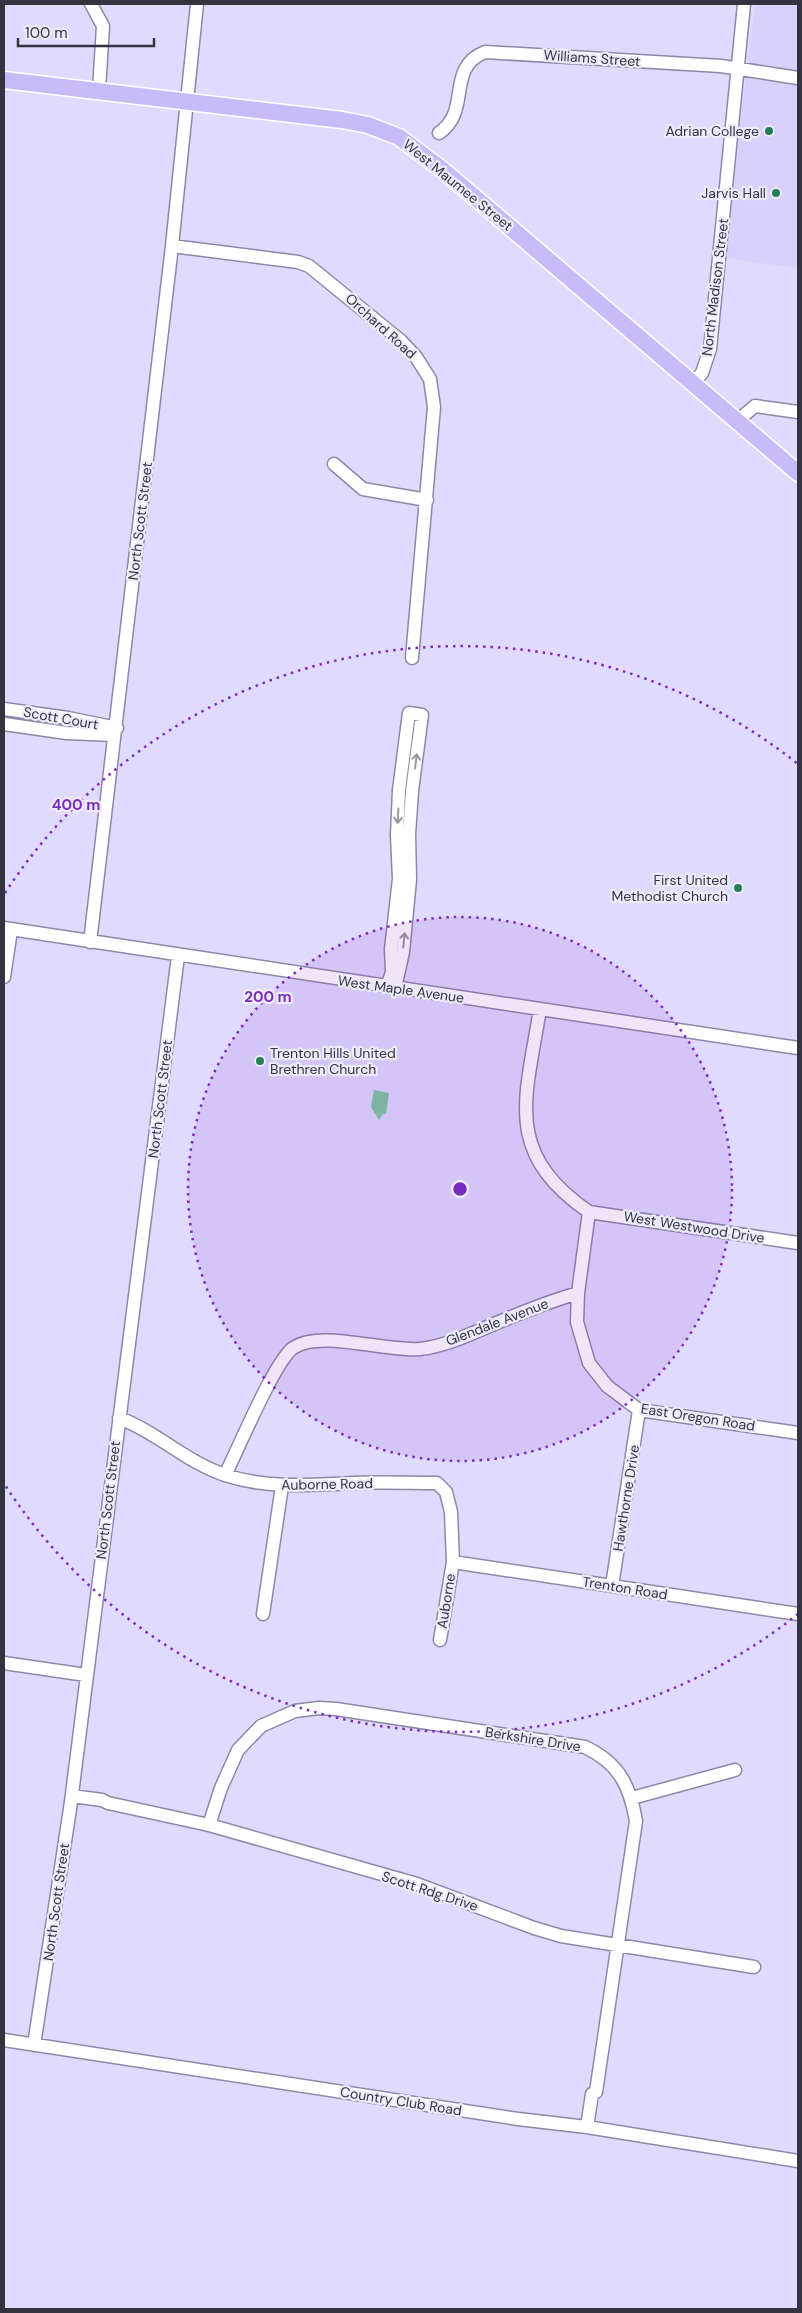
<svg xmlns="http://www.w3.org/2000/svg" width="802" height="2313" font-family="'DM Sans',sans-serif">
<rect width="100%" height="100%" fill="#e0dbfe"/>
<path fill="#d7d1fb" d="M755,4H798V268L723,258Z"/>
<path fill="#7fc89f" d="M374,1090L389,1093L386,1114H383L379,1120L371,1107Z"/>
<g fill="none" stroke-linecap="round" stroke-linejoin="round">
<defs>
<path id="minor" d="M91,4L103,26L99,90
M439,133C472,111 445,68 485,52L721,66L798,78
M172,246L298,262L309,266L401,341L416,357L430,379L434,407L412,658
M694,382L702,373L710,349L744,4
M737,421L755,406L798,412
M334,464L363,489L427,500
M4,709L68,718L117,728
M4,724L67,733L113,735
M4,928L798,1048
M90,942L172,246L197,4
M4,977L11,930
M387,987L392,972L391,949L399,879L397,835L399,790L409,713L422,715L412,791L409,834L410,880L403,952L395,988
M540,1009C526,1098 502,1152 589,1212L798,1243
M589,1212L578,1293L577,1322L589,1363L607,1386L639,1410L798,1433
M119,1418C157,1432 186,1462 225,1475C267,1489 310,1485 353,1483C381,1482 409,1483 437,1483L446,1492L451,1512L453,1562L440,1640
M225,1475C238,1450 274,1362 293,1348C320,1329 385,1352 420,1349C448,1346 474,1332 499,1322C525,1311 551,1301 578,1293
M453,1562L798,1614
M612,1586L639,1410
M263,1614L282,1486
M4,1663L86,1675
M72,1796L102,1800L108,1803L209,1825L417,1884L534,1928L561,1936L754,1967
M632,1798L735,1770
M209,1825L221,1788L238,1750L261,1726L295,1711L319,1708L336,1709L585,1747C619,1763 630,1786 636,1821L596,2092L592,2094L587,2127
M4,2040L518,2119L587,2127L798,2161
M34,2045L71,1802L178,956"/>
<path id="major" d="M4,80L342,120L368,125L399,137L444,171L798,473"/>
</defs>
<use href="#minor" stroke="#8c88a8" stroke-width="15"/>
<use href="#major" stroke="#fff" stroke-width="19"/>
<use href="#minor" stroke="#fff" stroke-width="12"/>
<use href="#major" stroke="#c8bbfa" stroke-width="16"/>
</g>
<defs><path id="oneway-shaft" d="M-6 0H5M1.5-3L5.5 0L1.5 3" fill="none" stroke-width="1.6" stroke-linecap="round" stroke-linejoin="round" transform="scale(1.25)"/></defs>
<g stroke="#9a99a0">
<use href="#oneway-shaft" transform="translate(416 761) rotate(-83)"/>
<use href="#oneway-shaft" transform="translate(398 816) rotate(93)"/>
<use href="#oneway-shaft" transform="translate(404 940) rotate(-84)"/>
</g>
<circle cx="460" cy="1189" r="272" fill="#7b2cbf" fill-opacity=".12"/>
<g fill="none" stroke="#7b2cbf" stroke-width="2.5" stroke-dasharray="2.5 5">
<circle cx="460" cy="1189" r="272"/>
<path d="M798 1614A543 543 0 0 1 5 1485M5 893A543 543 0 0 1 798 764"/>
</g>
<g fill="#237e53" stroke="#edebf9" stroke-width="2">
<circle cx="769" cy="131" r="5"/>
<circle cx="776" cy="193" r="5"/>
<circle cx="738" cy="888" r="5"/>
<circle cx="260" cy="1061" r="5"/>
</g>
<g text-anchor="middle" stroke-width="4.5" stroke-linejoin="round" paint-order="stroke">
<g font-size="14" fill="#343340" stroke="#edebf9">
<text transform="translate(592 58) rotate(4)" y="5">Williams Street</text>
<text transform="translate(458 185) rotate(39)" y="5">West Maumee Street</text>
<text transform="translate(715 287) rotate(-83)" y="5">North Madison Street</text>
<text transform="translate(381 326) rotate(42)" y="5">Orchard Road</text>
<text transform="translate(140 521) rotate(-83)" y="5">North Scott Street</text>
<text transform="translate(61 718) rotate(10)" y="5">Scott Court</text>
<text transform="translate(401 989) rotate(8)" y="5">West Maple Avenue</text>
<text transform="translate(160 1099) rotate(-83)" y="5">North Scott Street</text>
<text transform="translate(694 1227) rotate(9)" y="5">West Westwood Drive</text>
<text transform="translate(497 1322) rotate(-21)" y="5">Glendale Avenue</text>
<text transform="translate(698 1417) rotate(9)" y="5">East Oregon Road</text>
<text transform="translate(327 1484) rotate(-1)" y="5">Auborne Road</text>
<text transform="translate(626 1498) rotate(-81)" y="5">Hawthorne Drive</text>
<text transform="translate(108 1500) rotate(-83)" y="5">North Scott Street</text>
<text transform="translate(625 1588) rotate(9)" y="5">Trenton Road</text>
<text transform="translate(446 1601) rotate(-81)" y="5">Auborne</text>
<text transform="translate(533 1739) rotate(9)" y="5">Berkshire Drive</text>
<text transform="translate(430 1891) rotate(18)" y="5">Scott Rdg Drive</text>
<text transform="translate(56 1902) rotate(-82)" y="5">North Scott Street</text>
<text transform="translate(401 2101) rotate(9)" y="5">Country Club Road</text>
</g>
<g font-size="14" fill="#343340" stroke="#edebf9" text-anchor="end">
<text x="759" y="136">Adrian College</text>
<text x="766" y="198">Jarvis Hall</text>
<text x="728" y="885">First United<tspan x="728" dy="16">Methodist Church</tspan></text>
<text x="270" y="1058" text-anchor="start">Trenton Hills United<tspan x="270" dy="16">Brethren Church</tspan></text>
</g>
</g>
<circle cx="460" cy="1189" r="8" fill="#7b2cbf" stroke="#edebf9" stroke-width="2.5"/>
<g font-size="15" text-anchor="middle" font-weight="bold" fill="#7b2cbf" stroke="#edebf9" stroke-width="4.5" stroke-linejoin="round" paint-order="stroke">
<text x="76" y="810">400 m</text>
<text x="268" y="1002">200 m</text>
</g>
<rect width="802" height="2313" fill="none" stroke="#343340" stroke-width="10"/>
<path d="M18 38v8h136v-8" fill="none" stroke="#343340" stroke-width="2.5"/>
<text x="25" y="38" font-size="15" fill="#343340" stroke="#edebf9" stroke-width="4" paint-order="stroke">100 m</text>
</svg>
